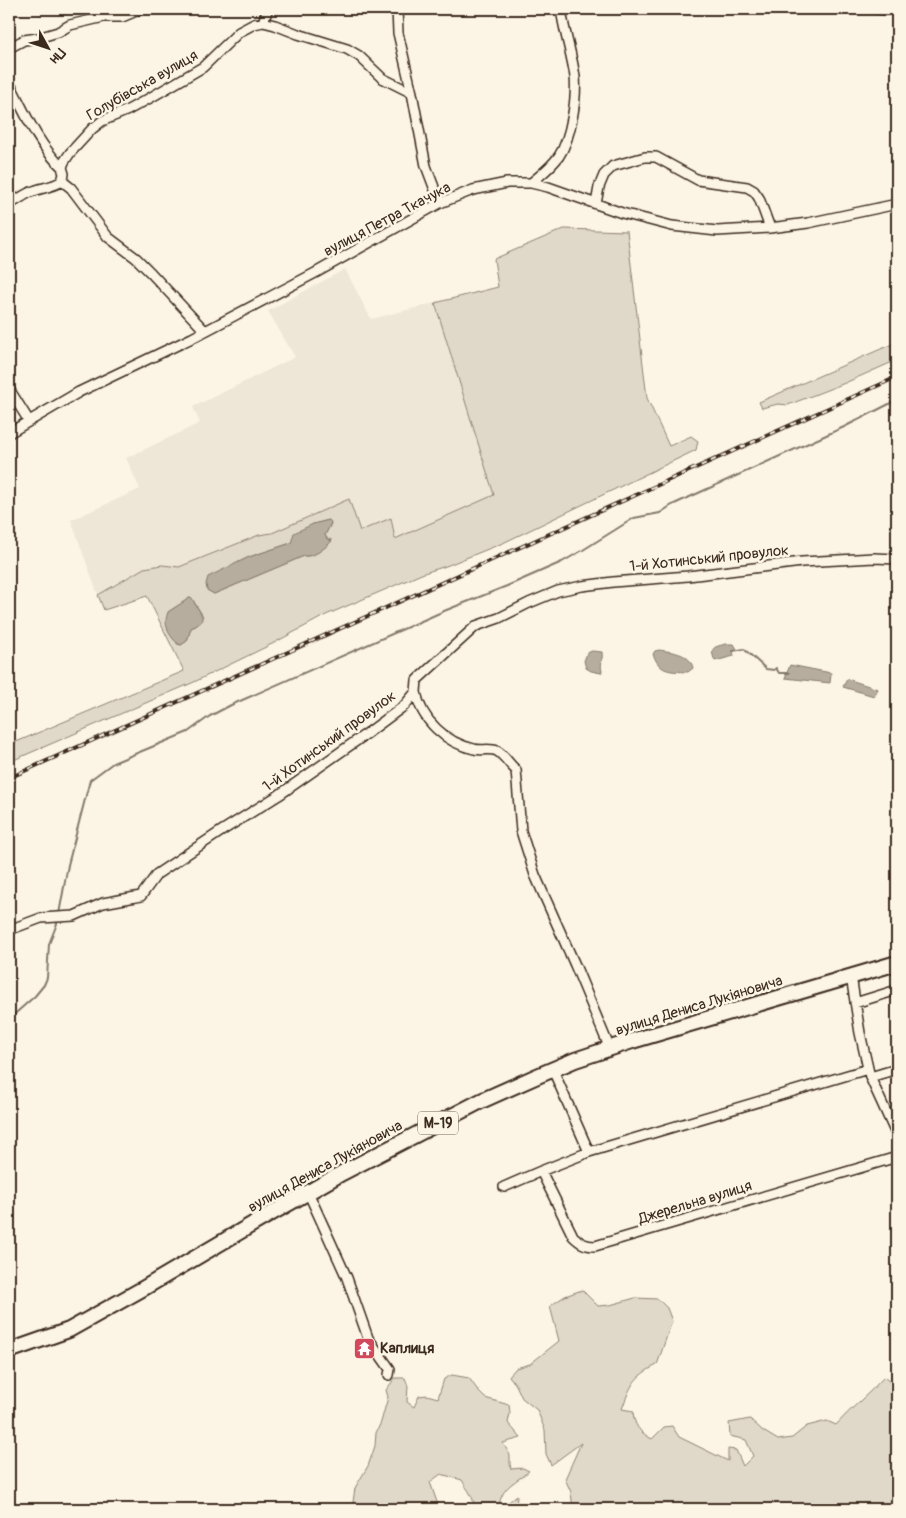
<svg xmlns="http://www.w3.org/2000/svg" width="906" height="1518" font-family="Pangolin,sans-serif">
<rect width="100%" height="100%" fill="#fcf5e5"/>
<filter id="ink" filterUnits="userSpaceOnUse"><feTurbulence type="fractalNoise" baseFrequency=".02" numOctaves="2"/><feDisplacementMap in="SourceGraphic" scale="10" xChannelSelector="R" yChannelSelector="G"/><feConvolveMatrix kernelMatrix="1 2 1 2 8 2 1 2 1" color-interpolation-filters="sRGB"/></filter>
<g filter="url(#ink)">
<path fill="#eee6d6" d="M345,269L371,319L435,303L494,495L395,539L360,531L349,499L272,533L259,535L179,567L162,565L117,583L98,595L71,520L140,489L126,458L200,423L193,407L295,357L268,311Z"/>
<path fill="#e0d8c8" stroke="#8e8173" fill-rule="evenodd" d="M564,229L627,231L647,398L669,446L691,436L698,441L696,450L503,543L446,566L424,573L326,615L272,644L192,683L9,762V745L184,671L147,596L104,610L98,595L144,568L162,565L179,567L259,535L272,533L349,499L360,531L391,518L395,539L494,495L435,303L498,287L494,259ZM329,520L331,524L325,535L327,539L332,540C324,548 315,557 304,556L214,594L207,590L208,578L249,557L291,543L313,524ZM191,597L203,616L196,626L191,628L187,641L181,645L177,644L168,612Z
M897,342V360L845,383L788,405L778,404L762,408L759,402Z
M582,1290L598,1306L610,1305L635,1298L658,1299L667,1308L672,1321L657,1365C633,1377 631,1385 622,1409L633,1411C634,1425 639,1432 652,1439L664,1427L672,1426L679,1437L728,1461V1449L736,1450L743,1466L753,1456L746,1440L730,1436L729,1423L750,1419L763,1431L778,1440L792,1438L807,1426L827,1421L836,1425C851,1408 869,1394 884,1377L897,1388V1509H573L571,1492L565,1479L581,1443L551,1465L546,1454L545,1430L537,1410L522,1398L516,1385L509,1376L516,1368L530,1364L559,1341L550,1306L565,1296Z
M452,1375L469,1378L479,1392L485,1398L509,1405L510,1413L508,1423L521,1438L503,1443L510,1455V1464L511,1469L523,1468L529,1471C515,1483 502,1486 499,1506L503,1507L517,1495L516,1509H473C476,1498 467,1490 462,1480L441,1474L430,1482L438,1505L432,1509H352L355,1488L368,1466L375,1446L376,1433L381,1422L388,1397L386,1390L395,1378H405L408,1386L407,1402L414,1407L419,1396L427,1395L438,1398L444,1379Z"/>
<path fill="#b7ad9e" stroke="#85796b" d="M329,520L331,522C330,526 327,531 325,535L327,539L332,541C325,548 315,557 304,556L214,594L207,590L206,584L208,577L249,557L291,543L294,533L313,524Z
M191,597C193,599 194,602 195,604C202,616 208,621 191,628L187,641L181,645C173,642 166,630 166,621C166,618 167,615 168,612Z
M726,644H734L737,649L733,651L734,656L715,661C709,647 714,647 726,644Z
M659,650C673,652 690,653 693,668L688,672C670,671 660,673 653,654L655,651Z
M592,651L602,652C603,659 600,665 602,671L601,673L591,671L586,668L584,661L587,653Z
M790,665L831,673L830,683L785,678Z
M847,679L878,689L874,696L843,687Z"/>
<g fill="none" stroke-linecap="round" stroke-linejoin="round">
<path stroke="#85796b" stroke-width="2" d="M733,651L744,649L766,669L774,670L776,668L779,673H789
M59,914L68,865L90,780L113,763L188,732L210,716L231,705L444,611L507,586L562,562L583,550L634,518L660,513L672,505L844,427L897,400
M9,1019L35,996L44,985L47,978L49,944L58,921"/>
<defs>
<path id="minor" d="M397,9L398,33L412,93L426,166L440,203
M879,9L897,10
M263,22L268,9
M9,48L24,40L38,38L58,32L70,25L104,17H122L141,9
M9,82C24,111 38,145 62,167
M62,181L71,188L108,237L136,258L151,273L205,331
M531,183C541,175 552,166 559,156C571,138 577,98 575,77C572,54 564,32 561,9
M9,204C17,201 23,195 31,192C42,187 51,188 62,181L64,174L62,167L64,162L70,153L92,129L102,121L128,110L148,99L203,67L239,32L254,24L263,22L275,25L298,34L347,49L359,56L382,78L412,93
M596,204L599,187L604,175L613,166L645,157H656L698,180L747,187L754,191L759,198L770,228
M9,389L29,421
M9,433L79,392L192,338L317,272L440,203L473,190L507,183H531L548,187L622,213L672,226L717,231L770,228L808,223L897,204
M416,692C421,720 446,743 474,749C481,751 490,748 497,751C504,755 510,765 516,770L521,831L535,875L575,965L610,1049
M9,930L41,918L74,916L103,903L141,896L157,874L223,830L279,795L369,732L404,706L416,692L417,680L476,626L499,618L529,603L558,591L582,586L613,582L688,576L802,562L874,558L897,559
M851,976L860,1033L870,1077L897,1136
M855,1003L897,990
M553,1070L589,1152
M870,1077L897,1069
M541,1171L573,1236C580,1243 585,1246 595,1246L897,1157
M504,1187L541,1171L589,1152L868,1069
M308,1192L347,1278L368,1338L390,1369L389,1375"/>
<path id="highway" d="M9,1351L69,1330L144,1288L258,1221L342,1173L481,1101L535,1077L575,1060L632,1041L897,963"/>
</defs>
<use href="#minor" stroke="#3b2a1e" stroke-width="12"/>
<use href="#highway" stroke="#3b2a1e" stroke-width="18"/>
<use href="#minor" stroke="#fcf5e5" stroke-width="9"/>
<use href="#highway" stroke="#fcf5e5" stroke-width="14"/>
<defs>
<path id="rail" d="M9,778L897,377"/>
</defs>
<use href="#rail" stroke="#3b2a1e" stroke-width="4"/>
<use href="#rail" stroke="#fcf5e5" stroke-width="2" stroke-dasharray="5.5" stroke-linecap="butt"/>
</g>
</g>
<defs>
<symbol id="temple-square" viewBox="-11 -11 22 22"><rect x="-9" y="-9" width="18" height="18" rx="4" fill="#d1495b" stroke="#fcf5e5"/><path d="M0-6L5-2H3V0L6.5 2.5H4V6H1.5V3h-3V6H-4V2.5H-6.5L-3 0V-2H-5Z" fill="#fff"/></symbol>
</defs>
<g fill-rule="evenodd">
<use href="#temple-square" x="352" y="1336" width="25" height="25"/>
</g>
<g text-anchor="middle" stroke-width="5" stroke-linejoin="round" paint-order="stroke">
<rect fill="#fcf5e5" stroke="#75675a" stroke-width="1" x="418" y="1111.5" width="40" height="23" rx="4"/>
<g font-size="14" font-weight="bold" fill="#3b2a1e">
<text x="438" y="1128">М-19</text>
</g>
<g font-size="15" fill="#3b2a1e" stroke="#fcf5e5">
<text transform="translate(142 85) rotate(-30)" y="5">Голубівська вулиця</text>
<text transform="translate(387 219) rotate(-28)" y="5">вулиця Петра Ткачука</text>
<text transform="translate(709 558) rotate(-6)" y="5">1-й Хотинський провулок</text>
<text transform="translate(329 741) rotate(-36)" y="5">1-й Хотинський провулок</text>
<text transform="translate(699 1005) rotate(-17)" y="5">вулиця Дениса Лукіяновича</text>
<text transform="translate(325 1166) rotate(-29)" y="5">вулиця Дениса Лукіяновича</text>
<text transform="translate(695 1202) rotate(-17)" y="5">Джерельна вулиця</text>
</g>
<g font-size="15" font-weight="bold" fill="#3b2a1e" stroke="#fcf5e5" text-anchor="start">
<text x="380" y="1353">Каплиця</text>
</g>
</g>
<rect width="906" height="1518" fill="none" stroke="#fcf5e5" stroke-width="30"/>
<rect x="15" y="15" width="876" height="1488" fill="none" stroke="#3b2a1e" stroke-width="2" filter="url(#ink)"/>
<g transform="translate(48 48) rotate(130)" stroke="#fcf5e5" stroke-width="4" paint-order="stroke">
<path d="M0-4L9 19L0 12L-9 19Z" fill="#3b2a1e"/>
<text y="-8" font-size="14" font-weight="bold" text-anchor="middle" fill="#3b2a1e">Пн</text>
</g>
</svg>
